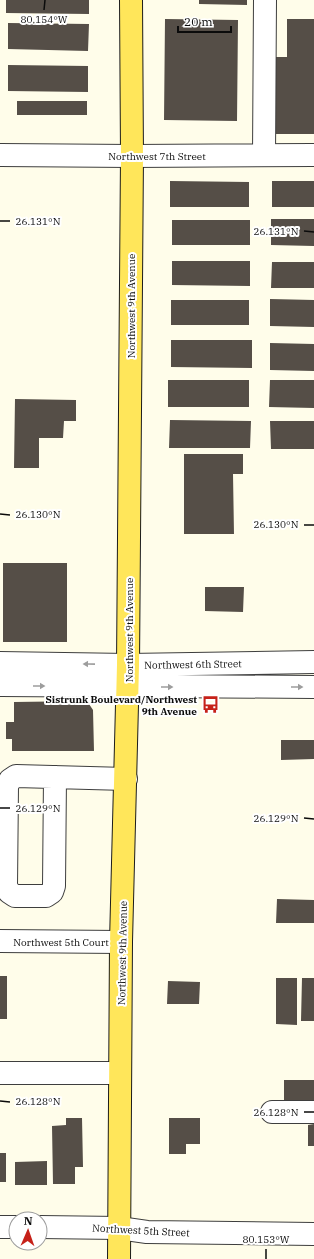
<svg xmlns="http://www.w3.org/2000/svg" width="314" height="1259" font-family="'IBM Plex Serif',serif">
<rect width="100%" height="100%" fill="#fffdea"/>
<path fill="#554e47" d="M6,0H89V14L6,13Z
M199,0H247V5L199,4Z
M165,19L238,20L237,121L164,120Z
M287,19H314V134H276V57H287Z
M8,23L89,24L88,51L8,49Z
M8,65L88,66V92L8,91Z
M17,101H87V115H17Z
M170,181L249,182V207H170Z
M272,181H314V207H272Z
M271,219H314V246L271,245Z
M172,220H250V245H172Z
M172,261H250V286L172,285Z
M272,262H314V288H271Z
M270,299L314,300V327L270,326Z
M171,300H249V325H171Z
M171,340H252V368L171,367Z
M270,343L314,344V371L270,370Z
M168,380H249V407H168Z
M270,380H314V408L269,407Z
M15,399L76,400V421H64L63,438H39V468H14Z
M170,420L251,421L250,448H169Z
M270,421H314V449H271Z
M184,454H243V474H233L234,534H184Z
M3,563H67V642H3Z
M205,587H244L243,612L205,611Z
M87,701L93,710L94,751H12V739H6V722H14V702Z
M281,740H314V759L281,760Z
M277,899L314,900V923H276Z
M0,976H7V1019H0Z
M276,978H297V1025L276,1024Z
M302,978H314V1021H301Z
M168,981L200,982L199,1004H167Z
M284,1080H314V1103H284Z
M66,1118H82L83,1167H75V1184H53L52,1126L66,1125Z
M169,1118H200V1144H186V1154H169Z
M314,1124V1146H308V1125Z
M0,1153H6V1182H0Z
M47,1161V1185H15V1162Z"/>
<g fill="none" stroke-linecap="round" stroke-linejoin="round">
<defs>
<path id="minor" d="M0,155L132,156L314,155
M264,155L265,0
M0,663L128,665L314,662
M0,685L314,687
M55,777L54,886L52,892L46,896H15L9,892L6,886L7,786L10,780L16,776L126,779
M0,941L121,942
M0,1073H120
M272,1112H314
M0,1227H16
M40,1227L119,1228L147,1232L314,1234"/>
<path id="major" d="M119,1259L121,942L128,665L132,156L131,0"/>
</defs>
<use href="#minor" stroke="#3e3e3e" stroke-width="24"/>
<use href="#major" stroke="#1c1c1c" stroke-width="24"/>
<use href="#minor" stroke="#fff" stroke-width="22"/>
<use href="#major" stroke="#ffe65a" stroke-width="22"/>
</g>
<defs><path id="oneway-solid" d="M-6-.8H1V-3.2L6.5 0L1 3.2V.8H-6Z"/></defs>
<g fill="#9d9d9d">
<use href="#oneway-solid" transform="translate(89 664) rotate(-179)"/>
<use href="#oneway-solid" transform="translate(39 686)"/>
<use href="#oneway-solid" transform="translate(167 687)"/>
<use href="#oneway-solid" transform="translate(297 687)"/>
</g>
<path fill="none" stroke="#0b0b0b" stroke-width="1.5" d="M44,10L45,0M0,221H10M304,231L314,232M0,514L10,515M304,525H314M0,808H10M304,818L314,819M0,1101L10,1102M304,1112H314M266,1259V1249"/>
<defs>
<symbol id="bus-bare" viewBox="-9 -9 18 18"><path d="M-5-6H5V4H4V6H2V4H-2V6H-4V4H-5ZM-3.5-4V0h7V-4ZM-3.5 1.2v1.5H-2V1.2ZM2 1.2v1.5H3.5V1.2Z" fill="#c62119" stroke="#fff" stroke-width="2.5" paint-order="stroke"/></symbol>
</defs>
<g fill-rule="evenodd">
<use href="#bus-bare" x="198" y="692" width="25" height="25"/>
</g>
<g text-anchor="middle" stroke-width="4" stroke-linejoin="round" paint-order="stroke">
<g font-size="10" fill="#0b0b0b" stroke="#fff">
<text x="157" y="160">Northwest 7th Street</text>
<text transform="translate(131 306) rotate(-90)" y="4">Northwest 9th Avenue</text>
<text transform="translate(129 630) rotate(-90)" y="4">Northwest 9th Avenue</text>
<text transform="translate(193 664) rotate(-1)" y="4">Northwest 6th Street</text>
<text x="61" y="946">Northwest 5th Court</text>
<text transform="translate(122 953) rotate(-89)" y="4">Northwest 9th Avenue</text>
<text transform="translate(141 1230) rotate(3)" y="4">Northwest 5th Street</text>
</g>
<g font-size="10" font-weight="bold" fill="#0b0b0b" stroke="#fff" text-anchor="end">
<text x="197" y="703">Sistrunk Boulevard/Northwest<tspan x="197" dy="12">9th Avenue</tspan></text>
</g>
</g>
<g font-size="10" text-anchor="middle" fill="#0b0b0b" stroke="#fff" stroke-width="4" stroke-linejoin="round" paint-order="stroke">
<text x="44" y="23">80.154°W</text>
<text x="38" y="225">26.131°N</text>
<text x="276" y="235">26.131°N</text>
<text x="38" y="518">26.130°N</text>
<text x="276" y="528">26.130°N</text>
<text x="38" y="812">26.129°N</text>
<text x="276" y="822">26.129°N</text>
<text x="38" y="1105">26.128°N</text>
<text x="276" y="1116">26.128°N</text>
<text x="266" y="1243">80.153°W</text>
</g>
<g transform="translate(28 1231) rotate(2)"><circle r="19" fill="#ffffff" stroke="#9d9d9d"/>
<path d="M0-3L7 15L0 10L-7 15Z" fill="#c62119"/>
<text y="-6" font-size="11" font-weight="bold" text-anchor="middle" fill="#0b0b0b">N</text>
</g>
<path d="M178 26v6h53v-6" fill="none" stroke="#0b0b0b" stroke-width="2"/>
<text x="184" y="26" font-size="12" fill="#0b0b0b" stroke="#ffffff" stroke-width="3" paint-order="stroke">20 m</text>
</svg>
